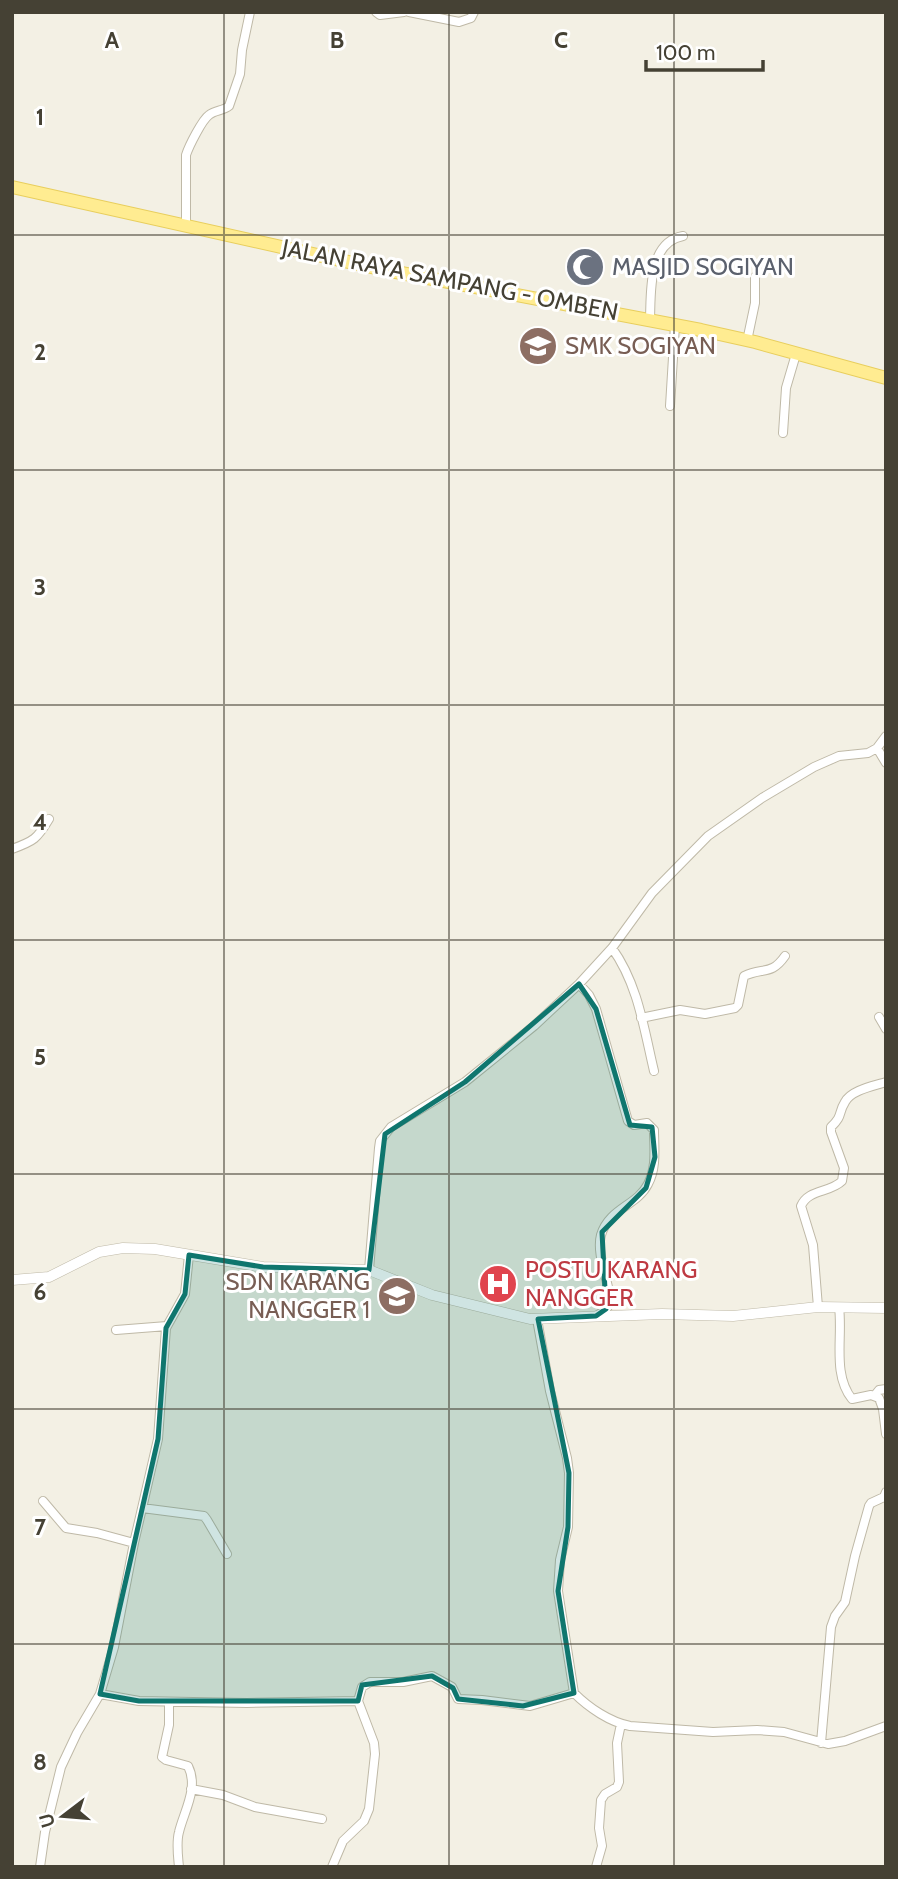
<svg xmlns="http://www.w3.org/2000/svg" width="898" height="1879" font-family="Cabin,sans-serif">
<rect width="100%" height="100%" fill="#f3f0e4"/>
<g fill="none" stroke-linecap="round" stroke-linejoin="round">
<defs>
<path id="minor" d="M376,12L380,15L404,12
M409,12L459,22L471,18L474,12
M186,225V155C189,146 202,120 209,115C215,110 223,111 229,106L240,74L242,50L250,12
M650,319C651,292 648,242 683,236
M747,341L755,303V277
M670,406L675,325
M783,433L786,388L796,354
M877,748L886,763
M12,849C34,841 37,839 49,819
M612,948C638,984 644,1029 654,1071
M579,984L589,995L596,1009L628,1121L634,1125L647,1123L654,1130C654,1148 657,1167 648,1184C637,1206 609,1208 601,1235C595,1257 614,1292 609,1305C606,1311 601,1313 596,1316
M879,1017L886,1029
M641,1018L680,1010L705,1014L735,1008L738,1005L744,976C763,967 771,976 785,956
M369,1270L379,1148L380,1141L391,1127L465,1082L534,1026L579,984L612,948L652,893L708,836L762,798L814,767L839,756L868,753L877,748L886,736
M818,1307L813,1245L801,1206C808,1189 830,1193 842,1181L844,1168L831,1132V1127C843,1116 838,1113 845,1102C851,1090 874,1086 886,1082
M839,1307C843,1337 832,1374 852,1399L871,1395L879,1398L883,1409L886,1434
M537,1319L550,1391L567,1458L569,1473L568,1527L560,1560L558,1591L574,1693
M116,1330L167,1326
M875,1395L879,1390L886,1389
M43,1501L66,1528L97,1533L134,1543
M142,1508L204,1516L207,1520L227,1554
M100,1694L139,1701L247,1703L358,1701
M169,1702V1725L162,1757L166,1760L188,1766C199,1788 184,1811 179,1832C176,1843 178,1856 179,1867
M821,1743L831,1627L835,1616L845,1602L855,1556L869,1506L871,1503L884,1497L886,1492
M191,1789L223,1795L255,1807L322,1819
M40,1867L45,1832L61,1767L77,1733L100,1694L114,1647L134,1543L158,1439L166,1328L185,1294L189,1255
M332,1867L343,1841L364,1821L369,1809L375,1754L374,1743L358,1701L362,1687L370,1682H403L432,1676L452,1687L458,1699L482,1700L530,1706L574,1693C589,1708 610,1722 630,1726L713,1732L757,1730L784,1732L828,1744L845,1741L886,1726
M596,1867L602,1846L599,1828L601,1800L605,1794L617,1787L619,1782L617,1743L621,1724"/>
<path id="tertiary" d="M12,1280L49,1277L99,1252L123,1248L155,1249L263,1267L369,1270L432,1295L530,1319L662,1314L733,1316L818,1307L886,1308"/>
<path id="primary" d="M12,187L380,269L701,330L755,342L886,378"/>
</defs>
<use href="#minor" stroke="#bfb9a7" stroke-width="10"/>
<use href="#tertiary" stroke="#bfb9a7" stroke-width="11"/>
<use href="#primary" stroke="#e8ce5d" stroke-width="14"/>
<use href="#minor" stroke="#fff" stroke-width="8"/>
<use href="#tertiary" stroke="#fff" stroke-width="10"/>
<use href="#primary" stroke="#ffec91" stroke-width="12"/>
</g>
<path fill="#0f766e" fill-opacity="0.2" stroke="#0f766e" stroke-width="5" stroke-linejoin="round" d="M579,984L596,1009L630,1125L652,1127L655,1157L646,1188L602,1232L606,1309L596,1316L538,1319L569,1473L568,1527L558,1591L574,1693L523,1706L458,1699L453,1688L432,1676L362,1685L358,1701H139L100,1694L158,1439L166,1328L185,1294L189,1255L263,1267L369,1270L385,1134L465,1082Z"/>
<path fill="none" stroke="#454134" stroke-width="2" stroke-opacity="0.55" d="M224,12V1867M449,12V1867M674,12V1867M12,235H886M12,470H886M12,705H886M12,940H886M12,1174H886M12,1409H886M12,1644H886"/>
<defs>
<symbol id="mosque-disc" viewBox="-11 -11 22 22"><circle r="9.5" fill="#6b7280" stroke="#fff"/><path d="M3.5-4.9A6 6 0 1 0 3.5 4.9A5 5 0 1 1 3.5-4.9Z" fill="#fff"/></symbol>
<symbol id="school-disc" viewBox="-11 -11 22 22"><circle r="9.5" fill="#8d6e63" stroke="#fff"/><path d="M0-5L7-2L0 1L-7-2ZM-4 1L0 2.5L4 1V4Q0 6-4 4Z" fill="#fff"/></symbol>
<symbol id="hospital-disc" viewBox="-11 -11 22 22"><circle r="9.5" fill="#e0444e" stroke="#fff"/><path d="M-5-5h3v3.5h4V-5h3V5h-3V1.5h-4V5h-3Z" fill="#fff"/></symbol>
</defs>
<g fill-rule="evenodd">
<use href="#mosque-disc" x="563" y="245" width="44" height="44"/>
<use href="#school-disc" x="516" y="324" width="44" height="44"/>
<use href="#hospital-disc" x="476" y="1262" width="44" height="44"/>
<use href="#school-disc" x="375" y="1274" width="44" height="44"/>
</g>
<g text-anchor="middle" stroke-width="6" stroke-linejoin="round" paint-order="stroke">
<g font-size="24" fill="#5b616d" stroke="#fff" text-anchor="start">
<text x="612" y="275">MASJID SOGIYAN</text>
</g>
<g font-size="24" fill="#454134" stroke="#fff">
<text transform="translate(450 280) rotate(11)" y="8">JALAN RAYA SAMPANG - OMBEN</text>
</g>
<g font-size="24" fill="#785e54" stroke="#fff" text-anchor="start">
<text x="565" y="354">SMK SOGIYAN</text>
<text x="370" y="1290" text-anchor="end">SDN KARANG<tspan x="370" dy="28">NANGGER 1</tspan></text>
</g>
<g font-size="24" fill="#be3a42" stroke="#fff" text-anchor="start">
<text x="525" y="1278">POSTU KARANG<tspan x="525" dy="28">NANGGER</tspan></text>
</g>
</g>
<g font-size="23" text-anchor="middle" font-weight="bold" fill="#454134" stroke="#fff" stroke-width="6" stroke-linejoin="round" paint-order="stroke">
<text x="112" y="48">A</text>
<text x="337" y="48">B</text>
<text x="561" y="48">C</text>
<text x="40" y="125">1</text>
<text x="40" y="360">2</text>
<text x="40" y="595">3</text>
<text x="40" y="830">4</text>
<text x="40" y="1065">5</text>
<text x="40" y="1300">6</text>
<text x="40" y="1535">7</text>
<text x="40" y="1770">8</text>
</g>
<rect width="898" height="1879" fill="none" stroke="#454134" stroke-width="28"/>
<g transform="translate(63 1816) rotate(254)" stroke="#ffffff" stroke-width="5" paint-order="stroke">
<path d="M0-5L12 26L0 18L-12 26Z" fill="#454134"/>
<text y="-10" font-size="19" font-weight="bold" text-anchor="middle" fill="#454134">U</text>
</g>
<path d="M646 60v10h117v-10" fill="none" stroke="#454134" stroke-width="3.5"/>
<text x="656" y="60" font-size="21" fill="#454134" stroke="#ffffff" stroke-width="5" paint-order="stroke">100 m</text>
</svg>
